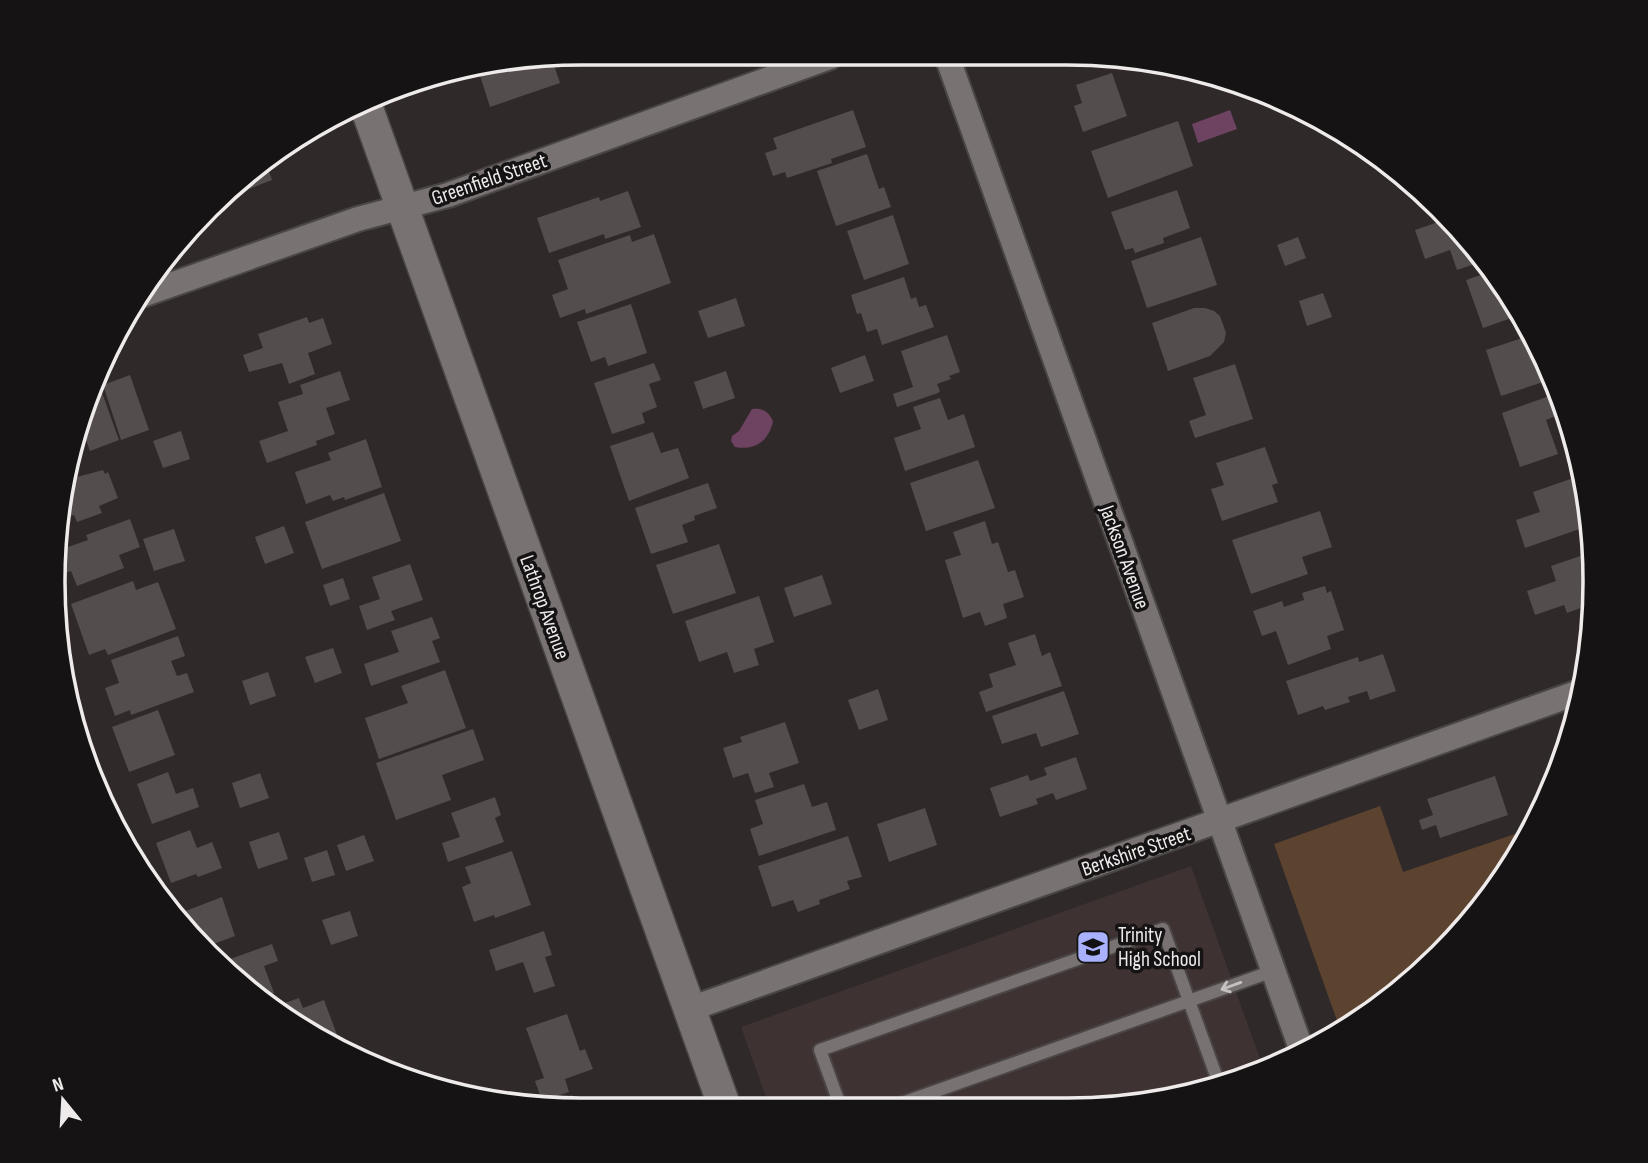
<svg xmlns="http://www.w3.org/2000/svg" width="1648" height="1163" font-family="'Sofia Sans Condensed',sans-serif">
<rect width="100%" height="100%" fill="#2f2929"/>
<path fill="#3f3232" d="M1191,866L1263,1067L1136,1106L770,1108L741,1027Z"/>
<path fill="#5c4330" d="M1380,806L1403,872L1515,834L1520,849L1486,903L1416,979L1340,1029L1274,844Z"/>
<path fill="#6e4361" d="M1230,110L1237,129L1198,143L1192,124Z
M752,409C763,408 768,411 773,421C769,441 755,451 735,447L731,441L732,436L739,431Z"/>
<path fill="#534d4e" d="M551,56L560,83L490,107L477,66Z
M1112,73L1127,116L1083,132L1074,106L1082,103L1076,85Z
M853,110L866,147L831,159L832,163L787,178L785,172L773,176L765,153L777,149L773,138Z
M1178,121L1193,166L1108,198L1091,151Z
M867,154L879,189L884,187L891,207L836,226L817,171Z
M265,161L272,180L221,200Z
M1177,190L1190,228L1163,238L1164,243L1135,253L1133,248L1125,250L1111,212Z
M628,191L641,227L605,239L604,234L549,253L537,218L599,197L600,201Z
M893,215L909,264L864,280L847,231Z
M1447,219L1464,232L1484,261L1457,270L1450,250L1425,259L1415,230Z
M654,234L671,283L586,314L585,309L560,318L552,295L568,289L558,260L630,235L632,242Z
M1201,237L1217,285L1147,308L1131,261Z
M1298,237L1306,258L1285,266L1277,245Z
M1492,271L1517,306L1520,315L1483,328L1466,280Z
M904,277L911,299L916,297L919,307L926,305L934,327L882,345L877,329L867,332L861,313L857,314L851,295Z
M1323,293L1332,317L1307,326L1299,301Z
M736,298L745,326L708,338L698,311Z
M631,304L647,353L608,366L605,357L591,362L577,322Z
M1194,308H1205L1214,311L1220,316L1226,333L1224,342L1210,356L1168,371L1152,323Z
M307,317L309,323L323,318L332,344L308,353L315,374L289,384L282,363L249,372L243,355L263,348L258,334Z
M947,335L960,372L949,376L951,379L937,384L940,391L938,393L897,407L893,394L913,387L901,351Z
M1528,336L1543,382L1501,396L1486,350Z
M865,355L874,381L840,393L831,368Z
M654,363L661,380L649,384L657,407L642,413L645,423L612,434L594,383Z
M1235,364L1253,419L1195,438L1189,421L1206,415L1193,378Z
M340,371L350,400L326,408L335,434L316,441L317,445L267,463L259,441L288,431L278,402L303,394L300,385Z
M726,371L735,398L703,409L694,382Z
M130,375L149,430L121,440L103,385Z
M100,387L119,440L90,451L85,437L76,440L90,391Z
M1552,395L1558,415L1546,420L1558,454L1520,467L1502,413Z
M940,398L948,420L964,414L975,447L905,471L894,438L921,429L913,407Z
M181,431L190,459L163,468L153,441Z
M653,432L661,453L678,448L689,478L629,501L610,446Z
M366,439L382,487L345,500L344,497L333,501L330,495L306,504L295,472L331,460L328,453Z
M1265,447L1278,483L1272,485L1278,502L1222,521L1211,489L1224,485L1216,463Z
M978,460L995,508L926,531L910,483Z
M103,470L105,474L108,472L118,498L99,506L102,513L77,522L74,515L57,521V512L66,480Z
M1579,476L1590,509L1591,525L1525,548L1516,520L1540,512L1533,492Z
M708,483L717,508L694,516L695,520L682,525L688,542L651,554L635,508Z
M384,493L401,541L322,569L305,522Z
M1320,511L1332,547L1302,557L1308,574L1251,594L1232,540Z
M130,519L140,547L119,555L124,568L77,586L71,571L65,573L57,551L88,540L86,535Z
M985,521L992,544L998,542L1008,572L1015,570L1024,597L1003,604L1007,618L985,626L980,612L963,618L945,560L961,555L953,532Z
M284,526L294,553L265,564L255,537Z
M174,529L185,561L154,571L143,539Z
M719,544L736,593L673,614L656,565Z
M1592,552L1594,603L1567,613L1564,605L1535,615L1527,591L1556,581L1551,566Z
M410,564L423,600L391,611L395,620L367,630L359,606L380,599L372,577Z
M822,575L832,604L794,617L784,588Z
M343,578L350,599L330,606L323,585Z
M133,581L136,590L158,582L176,629L108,655L105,649L89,655L71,604Z
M1325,586L1327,593L1331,591L1344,630L1327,636L1331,649L1288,665L1276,631L1262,636L1253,611L1282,601L1284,607L1304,600L1302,593Z
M759,596L774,642L754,649L759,665L734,673L727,652L699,662L685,621Z
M432,617L440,638L432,641L440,662L371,686L364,664L399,652L391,631Z
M1035,634L1042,656L1050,652L1062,686L986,712L979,692L993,687L989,674L1016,665L1008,643Z
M178,636L185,656L171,661L177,676L187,673L194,692L131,715L130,710L115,716L105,688L119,683L111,660Z
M333,648L342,673L315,683L305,657Z
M1383,654L1396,691L1370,700L1367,691L1348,697L1350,702L1325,710L1323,706L1298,715L1286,681L1358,657L1359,662Z
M445,670L466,728L379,759L365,718L408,703L401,686Z
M268,672L276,696L250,705L242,681Z
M878,689L888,720L859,730L848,700Z
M1064,691L1079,734L1041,747L1036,733L1002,744L992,716Z
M158,710L175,755L129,772L112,727Z
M785,722L799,763L769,773L774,787L755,793L748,773L733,778L723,748L742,742L740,737Z
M473,729L484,760L442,775L451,800L396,820L376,763Z
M1076,757L1087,789L1056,800L1053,793L1036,799L1038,804L1000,817L990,788L1028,775L1030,781L1047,775L1044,768Z
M168,772L176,794L193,788L199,807L152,824L137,784Z
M260,773L269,798L240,808L232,783Z
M1495,776L1508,815L1440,838L1436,825L1422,830L1419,820L1433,815L1427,799Z
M804,784L812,807L827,802L836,830L759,856L750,829L763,824L755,800Z
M495,797L501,815L495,818L504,842L448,862L442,843L460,837L451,813Z
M925,808L937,845L889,862L877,824Z
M190,830L197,848L212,842L222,868L198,877L196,874L171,883L156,843Z
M279,832L288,859L258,869L249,842Z
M364,835L374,861L346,871L337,845Z
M848,836L862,877L847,881L850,889L819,900L820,904L798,912L793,900L772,907L758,866Z
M327,850L335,875L312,882L304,858Z
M512,851L531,905L495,918L494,915L474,922L462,887L471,883L465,867Z
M222,897L235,936L203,948L193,939L183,912Z
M350,911L358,936L331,945L322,920Z
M544,931L552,955L545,957L555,986L534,993L523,962L496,971L489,950Z
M272,944L278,961L264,966L274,993L257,999L219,963Z
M299,998L303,1008L324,1000L339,1040L328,1044L271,1008Z
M567,1014L580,1051L585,1049L593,1069L565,1079L569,1092L542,1101L535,1081L544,1078L526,1028Z
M572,1095L577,1109H553L551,1103Z"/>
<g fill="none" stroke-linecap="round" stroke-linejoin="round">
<defs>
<path id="service" d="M891,1107L1273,971
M841,1108L820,1050L1163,929L1218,1081"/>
<path id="minor" d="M948,59L1303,1054
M145,294L358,219L448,195L830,57
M690,1009L1582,691"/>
<path id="tertiary" d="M366,106L725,1108"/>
</defs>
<use href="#service" stroke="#4b4646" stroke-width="16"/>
<use href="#minor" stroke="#4b4646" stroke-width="28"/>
<use href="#tertiary" stroke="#4b4646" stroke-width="35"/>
<use href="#service" stroke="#787272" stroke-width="12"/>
<use href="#minor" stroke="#787272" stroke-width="24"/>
<use href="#tertiary" stroke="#787272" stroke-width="32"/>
</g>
<defs><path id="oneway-shaft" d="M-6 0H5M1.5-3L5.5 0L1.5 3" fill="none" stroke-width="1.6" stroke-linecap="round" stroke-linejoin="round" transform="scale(1.75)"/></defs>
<use stroke="#c5c1c1" href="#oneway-shaft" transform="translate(1231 986) rotate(160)"/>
<defs>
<symbol id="school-square" viewBox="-11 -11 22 22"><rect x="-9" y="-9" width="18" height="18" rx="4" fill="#a9b0fc" stroke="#151313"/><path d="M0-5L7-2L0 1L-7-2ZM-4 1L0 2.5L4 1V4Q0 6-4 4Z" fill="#111"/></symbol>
</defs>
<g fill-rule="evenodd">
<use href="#school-square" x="1074" y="928" width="38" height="38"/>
</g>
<g text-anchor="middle" stroke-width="7" stroke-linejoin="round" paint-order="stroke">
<g font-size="21" fill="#efebeb" stroke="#151313">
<text transform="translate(489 179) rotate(-19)" y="7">Greenfield Street</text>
<text transform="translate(1125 557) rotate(70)" y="7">Jackson Avenue</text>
<text transform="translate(545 607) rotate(70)" y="7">Lathrop Avenue</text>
<text transform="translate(1136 851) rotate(-19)" y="7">Berkshire Street</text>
</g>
<g font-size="21" fill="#efebeb" stroke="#151313" text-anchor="start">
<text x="1118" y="942">Trinity<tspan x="1118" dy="24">High School</tspan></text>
</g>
</g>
<path d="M0 0H1648V1163H0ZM581 65H1067A516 516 0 0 1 1583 581V582A516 516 0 0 1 1067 1098H581A516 516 0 0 1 65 582V581A516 516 0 0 1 581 65Z" fill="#151313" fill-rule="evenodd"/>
<path fill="none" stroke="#efebeb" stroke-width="3.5" d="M581 65H1067A516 516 0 0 1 1583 581V582A516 516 0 0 1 1067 1098H581A516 516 0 0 1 65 582V581A516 516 0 0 1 581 65Z"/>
<g transform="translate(63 1100) rotate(342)" stroke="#151313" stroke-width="5" paint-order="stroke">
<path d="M0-5L12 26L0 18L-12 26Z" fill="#efebeb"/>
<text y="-10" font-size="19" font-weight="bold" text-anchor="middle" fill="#efebeb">N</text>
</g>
</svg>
